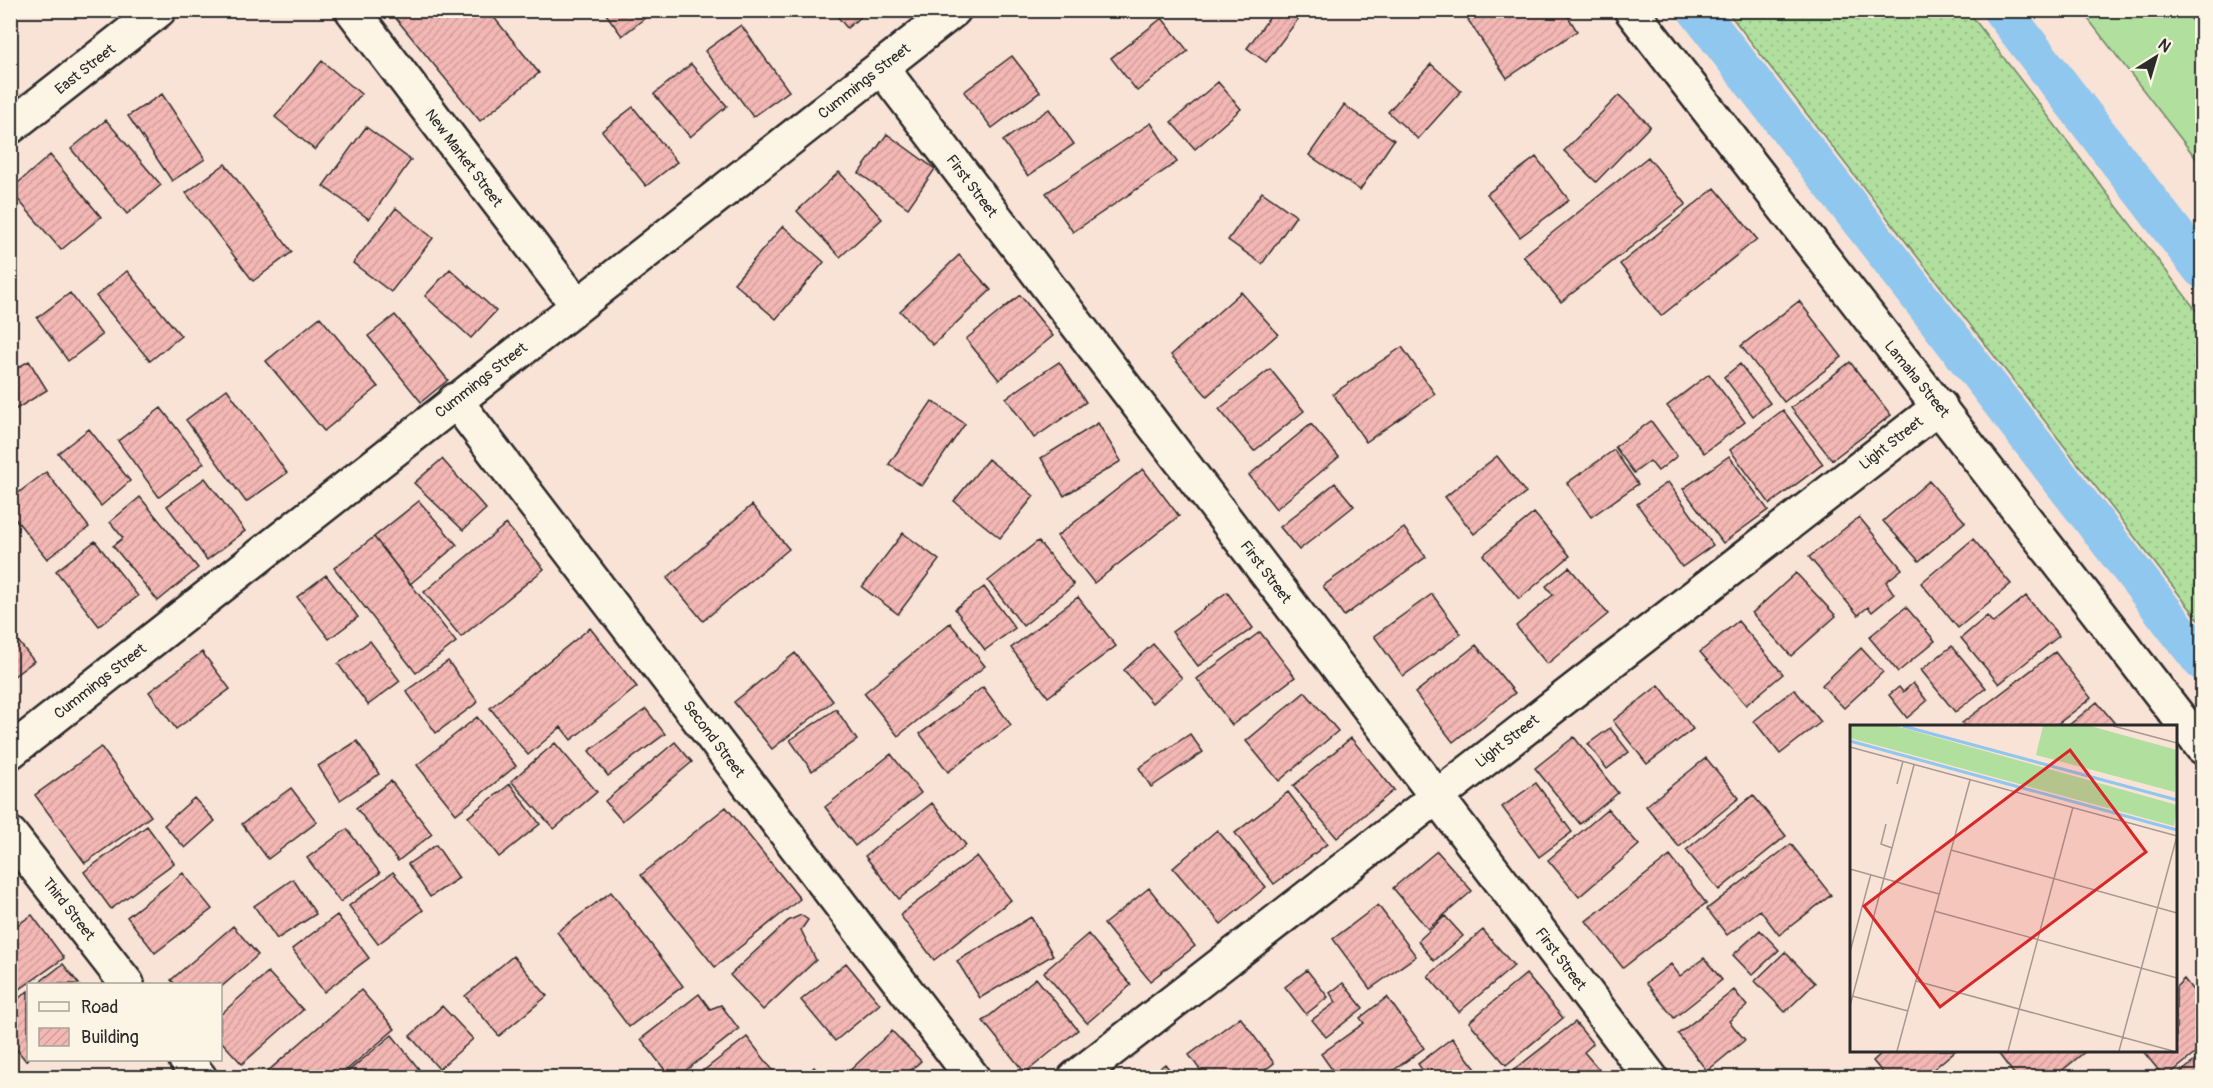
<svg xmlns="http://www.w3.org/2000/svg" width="2213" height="1088" font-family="Pangolin,sans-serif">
<defs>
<pattern id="grass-dots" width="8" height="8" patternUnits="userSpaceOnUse" patternTransform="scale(1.5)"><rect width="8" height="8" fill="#b0df9e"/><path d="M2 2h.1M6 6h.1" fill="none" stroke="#98c088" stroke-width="1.8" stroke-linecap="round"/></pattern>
<pattern id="building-hatch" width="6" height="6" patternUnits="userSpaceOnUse" patternTransform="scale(1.5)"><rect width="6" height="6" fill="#f3b7b4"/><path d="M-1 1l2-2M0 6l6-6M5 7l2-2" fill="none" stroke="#d09e9b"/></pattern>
</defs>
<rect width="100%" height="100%" fill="#f9e2d6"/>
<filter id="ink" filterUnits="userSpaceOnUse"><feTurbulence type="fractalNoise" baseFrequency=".0167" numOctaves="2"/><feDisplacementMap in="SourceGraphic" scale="12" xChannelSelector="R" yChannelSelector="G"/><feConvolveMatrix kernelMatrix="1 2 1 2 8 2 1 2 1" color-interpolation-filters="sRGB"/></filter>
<g filter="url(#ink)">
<path fill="url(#grass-dots)" stroke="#6e8564" stroke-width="1.5" d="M1727,11H1968L2202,318V624Z"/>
<path fill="#b0df9e" stroke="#6e8564" stroke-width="1.5" d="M2082,11H2202V166Z"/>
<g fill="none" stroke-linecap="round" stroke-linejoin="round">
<path stroke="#8fc7ee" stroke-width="39" d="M1697,10L2202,661
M2002,10L2202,269"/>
</g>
<path fill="url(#building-hatch)" stroke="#2b2b2b" stroke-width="1.5" d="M389,10H488L539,73L480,121Z
M603,10H655L622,36Z
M832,10H869L847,28Z
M1275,10H1288L1299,18L1266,62L1247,48Z
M1482,10H1564L1577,31L1507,78L1468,20Z
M2185,10H2202V34Z
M1162,18L1188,51L1137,91L1111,58Z
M741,25L789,91L753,117L705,51Z
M1012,56L1040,92L992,128L964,92Z
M322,61L361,94L315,150L275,117Z
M691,64L727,106L690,137L654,94Z
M1431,64L1461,91L1418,139L1388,112Z
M1218,82L1241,109L1195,149L1171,122Z
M162,94L205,159L172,181L128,116Z
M1619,95L1650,126L1596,182L1564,151Z
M1344,105L1394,140L1360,190L1309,155Z
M633,107L677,162L646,186L602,131Z
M1049,109L1074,144L1028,176L1003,141Z
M106,120L161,185L127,214L71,149Z
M1151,123L1177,162L1073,232L1046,193Z
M366,127L411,160L369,219L323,186Z
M887,134L935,169L908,208L859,173Z
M50,155L101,217L61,250L10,190Z
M1536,157L1569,200L1520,237L1487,194Z
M1648,157L1686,204L1561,302L1523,256Z
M225,164L292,252L253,281L186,193Z
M839,172L882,219L840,257L797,211Z
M1715,188L1757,239L1661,316L1620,264Z
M1262,192L1296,216L1262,264L1228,240Z
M396,208L433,238L391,292L353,263Z
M783,226L824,262L776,319L734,283Z
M959,255L991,290L933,345L900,311Z
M450,269L496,311L471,338L425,296Z
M127,271L181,336L150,361L96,296Z
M1241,292L1278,334L1207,396L1171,355Z
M70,293L102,335L68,361L37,318Z
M1020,295L1053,336L999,380L966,339Z
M1799,301L1842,357L1784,402L1741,346Z
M395,315L448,380L421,402L368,336Z
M320,317L378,387L324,431L266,361Z
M1402,347L1435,394L1366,442L1333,394Z
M29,361L47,390L13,411L10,407V372Z
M1059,362L1086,402L1034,438L1006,398Z
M1850,362L1891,415L1832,460L1791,408Z
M1740,364L1770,403L1753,416L1724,377Z
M1270,369L1304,411L1254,451L1219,409Z
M1709,374L1745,422L1704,453L1667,406Z
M227,389L287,473L246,502L186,420Z
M932,401L965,424L922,486L889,464Z
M161,408L204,463L159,497L118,441Z
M1783,410L1823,464L1770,504L1730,450Z
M1651,421L1677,456L1658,471L1650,461L1634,473L1615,447Z
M1098,423L1121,461L1064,496L1041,458Z
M1311,424L1339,457L1276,509L1249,475Z
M89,429L130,481L101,506L58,453Z
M1614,450L1638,484L1591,517L1567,483Z
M1497,456L1526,493L1474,534L1445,497Z
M1729,456L1768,510L1723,543L1683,489Z
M442,459L486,509L463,530L414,483Z
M988,459L1034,496L1000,538L954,501Z
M1143,469L1179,516L1094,583L1057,536Z
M46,472L89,527L47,559L10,512V499Z
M205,478L245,531L207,560L167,506Z
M1929,481L1965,522L1919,561L1883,521Z
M1668,482L1713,545L1682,567L1637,504Z
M1335,483L1354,506L1299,550L1280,527Z
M140,497L198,568L158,601L113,546L123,538L110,522Z
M419,501L457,545L410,584L374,537Z
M752,505L789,549L703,621L667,578Z
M1534,513L1570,556L1519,599L1483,555Z
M1859,517L1902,569L1886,582L1894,594L1872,612L1868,607L1858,615L1809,557Z
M506,524L544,569L461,637L424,592Z
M1404,528L1426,557L1344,616L1323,586Z
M903,533L939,560L898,614L862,587Z
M374,537L456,642L416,673L334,568Z
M1973,539L2011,584L1958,628L1921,583Z
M95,541L138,596L99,626L56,571Z
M1038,541L1074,585L1023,626L988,581Z
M1569,567L1608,614L1547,664L1516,626L1553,595L1546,586Z
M1796,573L1836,616L1791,656L1752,613Z
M326,575L358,617L329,639L297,597Z
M984,587L1015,628L985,650L955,609Z
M1227,592L1253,628L1198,666L1172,632Z
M1432,594L1461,634L1403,676L1374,636Z
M2026,596L2059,636L1999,684L1961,638L1987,616L1993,623Z
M1078,597L1116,646L1048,697L1011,648Z
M1906,607L1935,641L1898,672L1869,637Z
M1738,621L1783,674L1746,705L1700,652Z
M950,623L985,666L898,736L864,693Z
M590,628L637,687L571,740L561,727L528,755L490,708Z
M10,631L34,661L10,679Z
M1260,632L1295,677L1232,725L1197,679Z
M370,641L400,681L368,705L338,664Z
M1153,644L1182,678L1152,703L1124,670Z
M1476,645L1515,693L1453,742L1415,693Z
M1952,646L1986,688L1955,712L1921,670Z
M1861,648L1883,672L1844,708L1822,685Z
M202,652L230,689L176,729L149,692Z
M2055,652L2091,698L2055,726H1965L1962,723Z
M795,653L833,701L772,749L734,702Z
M448,661L478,702L436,733L406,691Z
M1913,683L1927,701L1907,718L1889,695L1899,687L1903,692Z
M1659,685L1693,729L1647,764L1613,721Z
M983,687L1011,725L948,772L920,734Z
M1794,689L1821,722L1780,754L1754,721Z
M1305,692L1338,731L1279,781L1246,741Z
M2097,702L2117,726H2068Z
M646,709L665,734L608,776L589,751Z
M836,709L857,740L812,771L790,740Z
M477,717L516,766L456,814L417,765Z
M1610,728L1629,752L1607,769L1588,744Z
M1190,734L1203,752L1151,787L1139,768Z
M1574,737L1618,793L1580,824L1535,768Z
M1351,738L1394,790L1337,838L1293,786Z
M357,741L379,774L340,800L318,766Z
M675,742L692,762L622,821L605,801Z
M555,743L597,792L554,829L511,781Z
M101,747L151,816L85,863L35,795Z
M891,754L921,793L855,846L825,807Z
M1706,758L1739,798L1679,847L1646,806Z
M391,781L432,834L398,861L356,808Z
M1536,783L1572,832L1539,857L1502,807Z
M510,784L540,824L499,857L468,817Z
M291,788L317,822L268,859L242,824Z
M1288,792L1327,844L1274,884L1235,833Z
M1753,795L1786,836L1719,890L1686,850Z
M194,798L215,821L185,848L164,825Z
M932,803L966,845L899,899L865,856Z
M726,807L800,899L715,967L641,875Z
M1608,809L1639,845L1579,897L1548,860Z
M147,826L174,863L111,909L84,872Z
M347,829L380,873L340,902L307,858Z
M1217,830L1266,887L1221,924L1173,868Z
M1791,844L1831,895L1779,935L1760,910L1727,935L1707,909Z
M436,845L459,878L430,897L408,864Z
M1437,851L1472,891L1428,929L1393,888Z
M977,856L1011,900L934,960L900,915Z
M1670,856L1706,903L1623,968L1586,921Z
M393,872L423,910L378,944L349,906Z
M183,873L212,909L155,953L127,917Z
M293,879L316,914L277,939L254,906Z
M1149,888L1195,946L1150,981L1104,924Z
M611,892L683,986L629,1027L557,932Z
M1378,905L1416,956L1370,989L1333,939Z
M32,915L64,958L10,996V930Z
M337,915L369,958L324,992L292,949Z
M801,915L808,920L801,930L816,960L763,1010L730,975L788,921Z
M1445,916L1463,936L1434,961L1418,941Z
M1031,917L1053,955L980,998L957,961Z
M233,926L258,955L220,988V984H175L171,980Z
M1483,930L1514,966L1459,1012L1428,976Z
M1760,930L1779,950L1752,975L1733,955Z
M1088,934L1131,985L1087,1023L1044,972Z
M1785,952L1815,983L1785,1012L1755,981Z
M513,956L547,996L499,1036L465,996Z
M1704,958L1722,980L1674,1018L1646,983L1671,964L1680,976Z
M846,963L880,1004L835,1041L801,1000Z
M63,964L79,984H37Z
M1307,970L1328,997L1306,1014L1285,987Z
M268,972L303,1010L242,1064L220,1040V1015Z
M1526,974L1563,1018L1506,1065L1469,1022Z
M1036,978L1078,1030L1025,1073L983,1021Z
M2184,979L2199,998L2202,995V1048L2165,1078L2142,1050H2176V987Z
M1343,983L1363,1008L1326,1037L1312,1020L1336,1002L1330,993Z
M361,990L395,1029L337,1078H260Z
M1734,990L1747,1006L1729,1021L1745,1040L1707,1071L1678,1034Z
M28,991V1058L26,1061L10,1041V1005Z
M699,994L710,1009L721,1005L739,1029L676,1078H671L641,1039Z
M1387,997L1424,1048L1383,1078H1338L1321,1054L1364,1023L1360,1018Z
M442,1006L473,1039L439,1069L410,1036Z
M1240,1017L1274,1063L1255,1078H1206L1189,1055Z
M1575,1022L1593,1044L1584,1052L1601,1072L1593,1078H1514L1510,1073Z
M892,1031L921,1061L903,1078H846L844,1076Z
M392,1035L426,1078H340Z
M747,1037L779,1078H694Z
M1452,1038L1482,1077L1481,1078H1428L1418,1064Z
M1885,1050H1956L1923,1078H1887L1873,1061Z
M2001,1050H2087L2053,1078H2017L1998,1053Z
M2202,1055V1078H2174Z
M1165,1064L1176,1078H1147Z
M814,1067L823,1078H803Z"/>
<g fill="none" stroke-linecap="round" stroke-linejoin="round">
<defs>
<path id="minor" d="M352,10L577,305
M881,67L1651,1078
M10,127L159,10
M455,400L973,1078
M10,752L954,10
M10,834L127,984
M186,1060L200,1078
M1075,1078L1940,406"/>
<path id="tertiary" d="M1631,10L2202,747"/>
</defs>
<use href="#minor" stroke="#2b2b2b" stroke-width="38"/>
<use href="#tertiary" stroke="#2b2b2b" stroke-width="38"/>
<use href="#minor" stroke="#fcf5e5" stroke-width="33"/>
<use href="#tertiary" stroke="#fcf5e5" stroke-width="33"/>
</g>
</g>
<g text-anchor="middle" stroke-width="6" stroke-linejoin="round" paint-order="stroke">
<g font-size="15" fill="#2b2b2b" stroke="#fcf5e5">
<text transform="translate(85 69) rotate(-38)" y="5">East Street</text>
<text transform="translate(864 81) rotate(-38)" y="5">Cummings Street</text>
<text transform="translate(464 158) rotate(53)" y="5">New Market Street</text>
<text transform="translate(972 186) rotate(53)" y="5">First Street</text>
<text transform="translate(1917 379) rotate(51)" y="5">Lamaha Street</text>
<text transform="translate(481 380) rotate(-38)" y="5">Cummings Street</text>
<text transform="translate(1891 443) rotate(-38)" y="5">Light Street</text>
<text transform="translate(1266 572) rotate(53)" y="5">First Street</text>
<text transform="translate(100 681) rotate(-38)" y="5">Cummings Street</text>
<text transform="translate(714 739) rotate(53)" y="5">Second Street</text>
<text transform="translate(1507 741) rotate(-38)" y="5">Light Street</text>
<text transform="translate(69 909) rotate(52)" y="5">Third Street</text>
<text transform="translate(1561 959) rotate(53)" y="5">First Street</text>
</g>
</g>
<g transform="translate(1850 725)">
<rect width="327" height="327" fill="#f9e2d6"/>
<path d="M0,1H46L327,80L324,101L0,13Z" fill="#b0df9e"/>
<path d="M193,1H240L327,25L325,67L186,30Z" fill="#b0df9e"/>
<path fill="none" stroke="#8fc7ee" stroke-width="3" d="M53,1L327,75M0,16L327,105"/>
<path fill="none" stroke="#a79992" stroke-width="1.5" d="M263,1L327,18M0,22L327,111M47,59L53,36M36,99L31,119L42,123M101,125L327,188M0,144L89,169M84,186L327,253M0,227L21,149M66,256L323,326M2,271L58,286M0,281L64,40M47,326L120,55M158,326L223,82M269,326L327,111"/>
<path fill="#d62828" fill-opacity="0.15" stroke="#d62828" stroke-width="3" d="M220,25L296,127L90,282L14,181Z"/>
<rect width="327" height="327" fill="none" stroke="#2b2b2b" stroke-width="3"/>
</g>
<rect width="2213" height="1088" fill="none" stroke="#fcf5e5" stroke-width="36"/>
<rect x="18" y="18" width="2177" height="1052" fill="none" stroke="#2b2b2b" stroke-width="2" filter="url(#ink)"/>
<rect x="27" y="983" width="195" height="78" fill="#fcf5e5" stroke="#a8a49b" stroke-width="1.5"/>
<rect x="39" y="1002" width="30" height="9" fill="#fcf5e5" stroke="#a8a49b" stroke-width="1.5"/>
<text x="81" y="1013" font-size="18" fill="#2b2b2b">Road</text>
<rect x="39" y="1028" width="30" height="18" fill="url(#building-hatch)" stroke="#a8a49b" stroke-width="1.5"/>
<text x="81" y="1043" font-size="18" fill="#2b2b2b">Building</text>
<g transform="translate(2156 57) rotate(37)" stroke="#fcf5e5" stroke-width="4.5" paint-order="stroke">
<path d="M0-4.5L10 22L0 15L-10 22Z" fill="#2b2b2b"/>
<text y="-9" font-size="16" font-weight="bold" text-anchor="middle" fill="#2b2b2b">N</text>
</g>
</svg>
